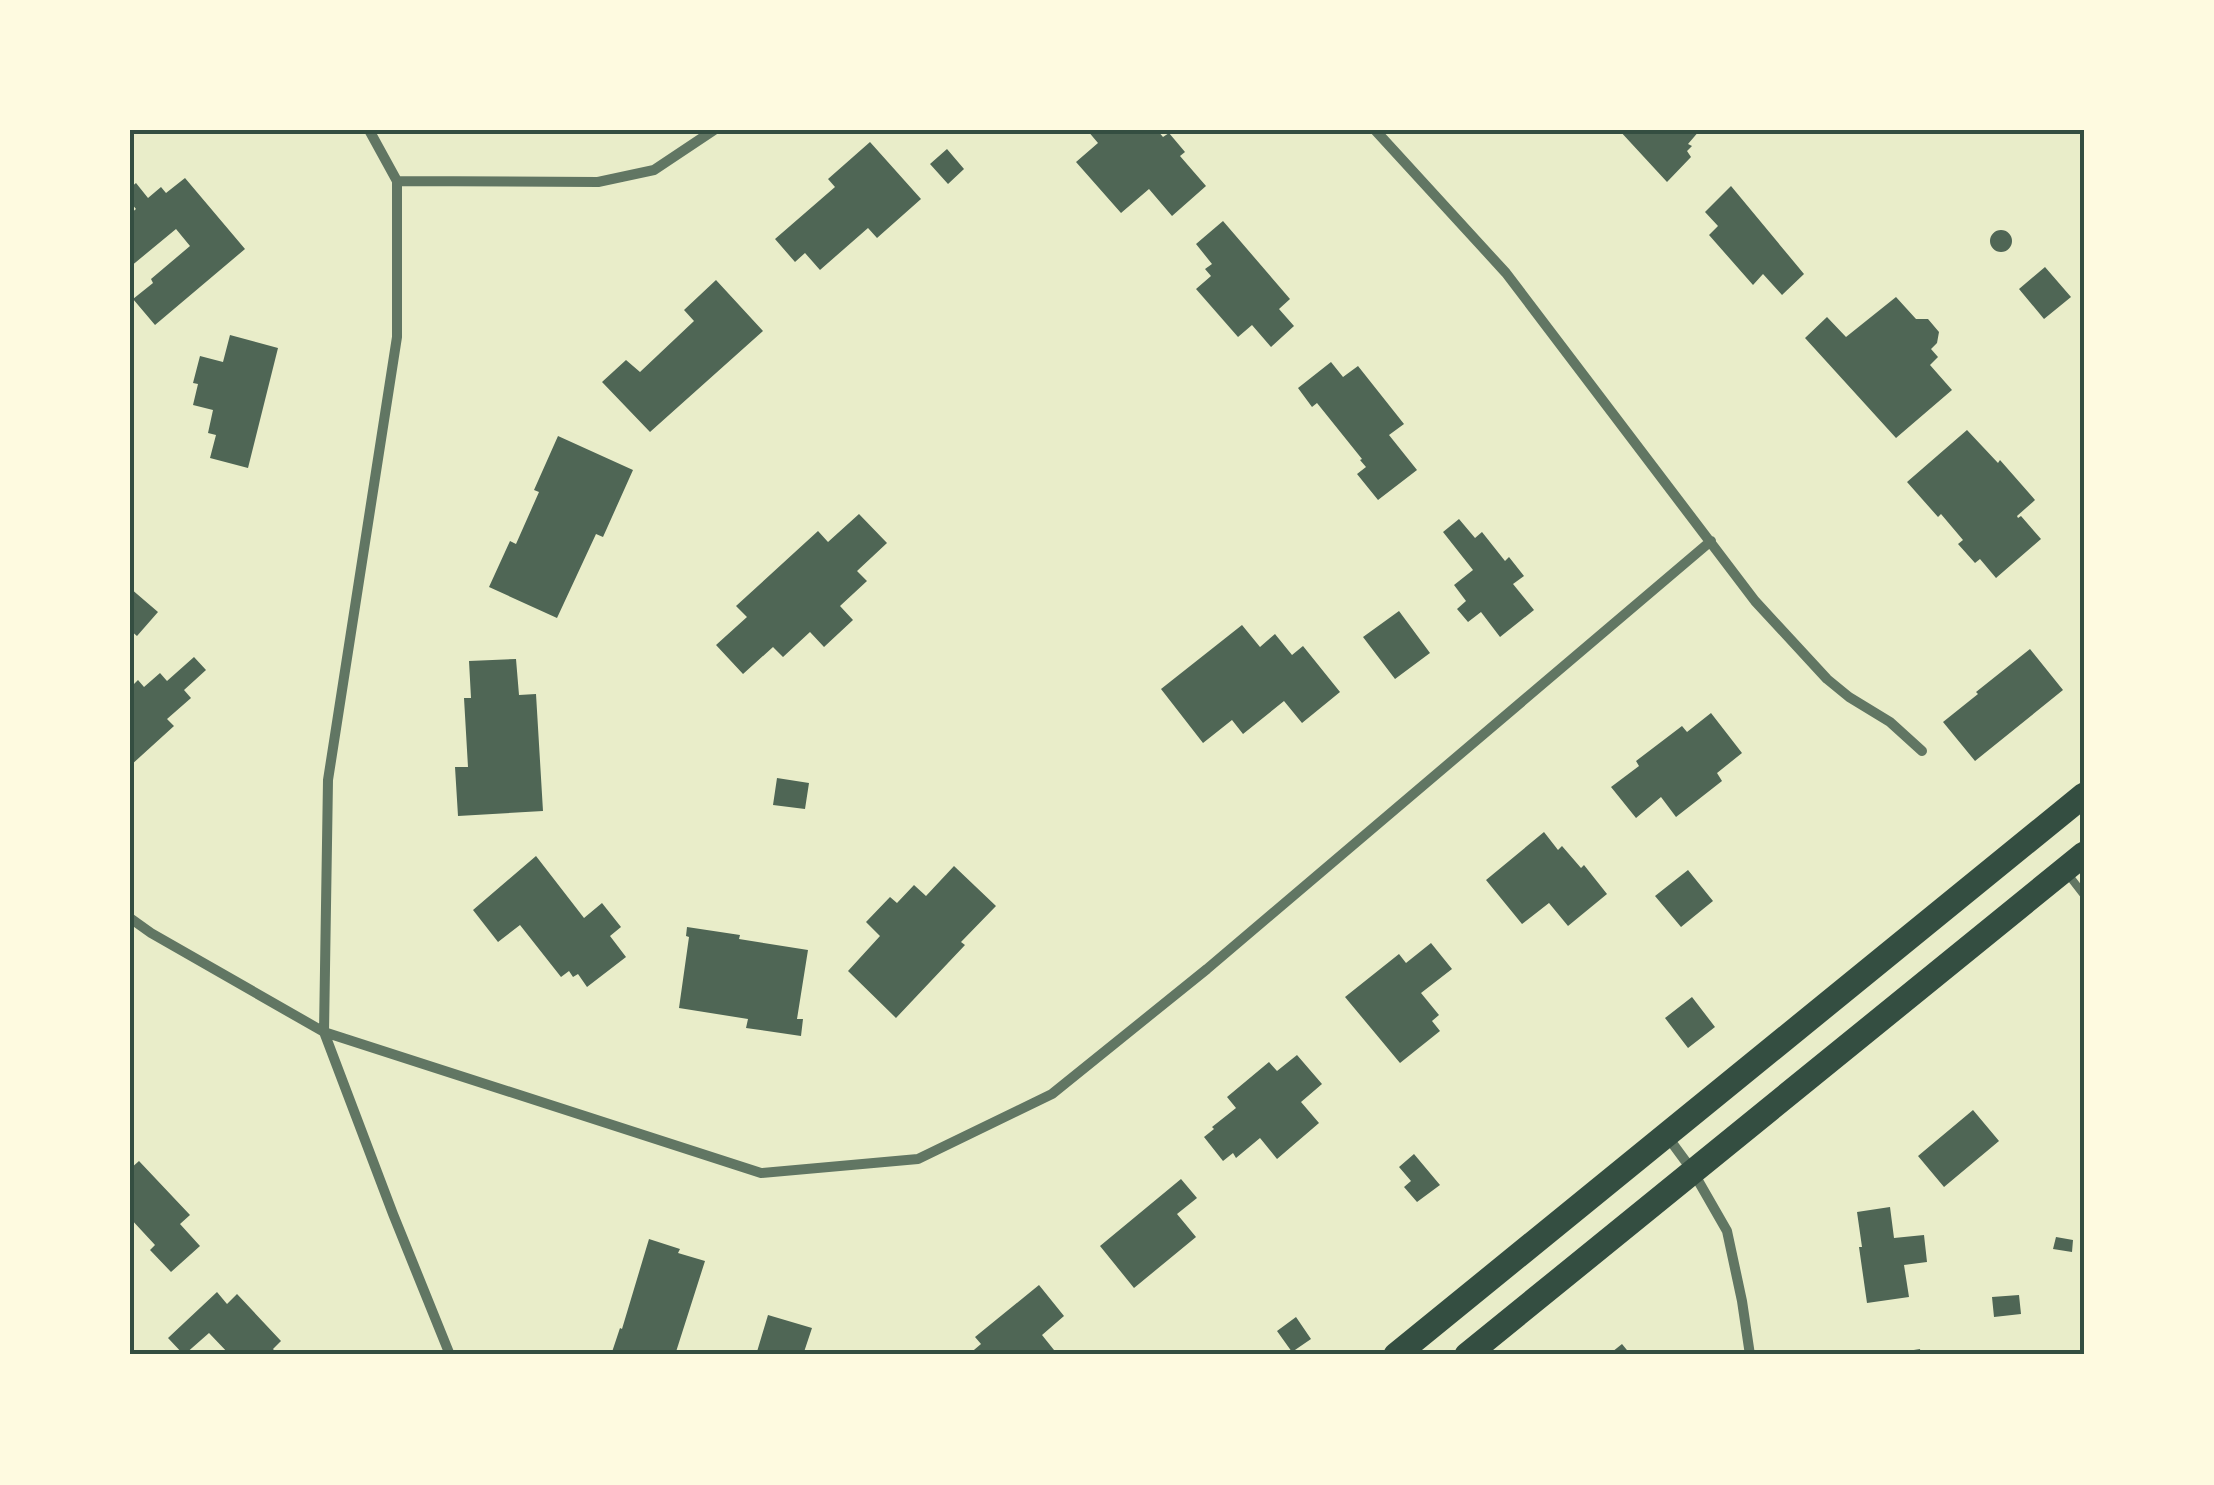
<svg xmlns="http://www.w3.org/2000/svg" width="2214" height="1485" font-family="Roboto,sans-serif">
<rect width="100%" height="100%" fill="#e9edc9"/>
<path fill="#4f6655" d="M1087,130H1157L1163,137L1169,133L1185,152L1180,156L1206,186L1172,216L1149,189L1121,213L1076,162L1098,143Z
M1619,130H1700L1688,144L1692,146L1687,151L1691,157L1667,182Z
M870,142L921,199L877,238L868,228L820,270L805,253L795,262L775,239L835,187L828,179Z
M947,149L964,169L948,184L930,164Z
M185,178L245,249L155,325L133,299L153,283L151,279L190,246L176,229L130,267V214L136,209L130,202V188L136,183L148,198L161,187L166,193Z
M1731,186L1804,274L1782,295L1763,274L1753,285L1709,235L1718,226L1705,212Z
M1223,221L1290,299L1279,309L1294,326L1271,347L1252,325L1238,337L1196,289L1211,276L1205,269L1212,264L1196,244Z
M1990 241a11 11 0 1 1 22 0a11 11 0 1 1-22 0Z
M2045,267L2071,297L2044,319L2019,289Z
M716,280L763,331L650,432L602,382L626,360L640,372L694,321L684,310Z
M1896,297L1916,319H1928L1939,332L1937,343L1931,349L1938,357L1930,365L1952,390L1896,438L1805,338L1827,317L1846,337Z
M230,335L278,348L248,468L210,458L216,435L208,433L213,410L193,405L198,384L193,383L200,356L223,362Z
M1331,362L1343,377L1358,366L1404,424L1389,435L1417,470L1378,500L1357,474L1366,467L1360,460L1362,459L1317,403L1312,407L1298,388Z
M1967,430L1998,463L2000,460L2035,500L2017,516L2018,518L2021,516L2041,539L1996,578L1980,559L1975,563L1958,544L1963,540L1941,514L1938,517L1907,482Z
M558,436L633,470L603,537L596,534L557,618L489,587L510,541L516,544L539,492L534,490Z
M859,514L887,543L857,571L867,581L840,606L853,620L824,647L810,632L783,657L773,647L743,674L716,645L747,617L736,606L818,531L828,542Z
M1459,519L1475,538L1482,532L1505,561L1509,557L1524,576L1513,584L1534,610L1500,637L1481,612L1468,622L1457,609L1466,601L1454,585L1473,570L1443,532Z
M130,588L158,612L137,636L130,630Z
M1399,611L1430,653L1395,679L1363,637Z
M1242,625L1260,647L1275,634L1292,655L1303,646L1340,692L1302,723L1284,701L1243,734L1232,720L1203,743L1161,689Z
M2030,649L2063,690L1975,761L1943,722L1978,694L1976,692Z
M194,657L206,670L184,690L191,698L167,719L174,726L130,766V688L138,680L144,687L160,673L167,681Z
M516,659L519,695L536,694L543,811L458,816L455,767H468L464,698H471L469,661Z
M1711,713L1742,753L1717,773L1722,781L1676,817L1661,797L1636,818L1611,787L1639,766L1636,761L1682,726L1687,732Z
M777,778L809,783L805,809L773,805Z
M1544,832L1558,850L1562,846L1581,868L1584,865L1607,894L1568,926L1549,903L1522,924L1486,880Z
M536,856L584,918L602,903L621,927L610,936L626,957L587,987L578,974L573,977L569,971L561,977L520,925L498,942L473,910Z
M954,866L996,906L961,942L965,945L896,1018L848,971L880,936L866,922L890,897L897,903L914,885L926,896Z
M1688,870L1713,901L1681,927L1655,896Z
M687,927L740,935L739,939L808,950L797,1019H803L801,1036L746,1028L748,1019L679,1008L689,937L686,936Z
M1431,943L1452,969L1421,993L1439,1015L1432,1021L1440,1031L1400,1063L1345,997L1399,954L1406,963Z
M1692,997L1715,1027L1688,1048L1665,1018Z
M1297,1055L1322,1084L1301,1102L1319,1123L1277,1159L1260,1138L1236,1158L1233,1153L1223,1161L1204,1137L1214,1129L1212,1127L1236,1108L1227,1097L1269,1062L1277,1071Z
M1973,1110L1999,1141L1944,1187L1918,1156Z
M1414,1154L1440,1185L1417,1202L1404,1187L1411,1181L1399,1167Z
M139,1161L190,1215L180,1224L200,1246L171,1272L150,1250L155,1245L130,1218V1169Z
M1181,1179L1197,1198L1177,1214L1196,1237L1134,1288L1100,1246Z
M1890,1207L1894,1238L1924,1235L1927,1262L1904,1265L1909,1297L1867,1303L1859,1247H1862L1857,1212Z
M2056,1237L2073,1240L2072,1252L2053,1249Z
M649,1239L680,1249L678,1253L705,1261L675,1355L656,1350L654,1355H611L620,1328L622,1329Z
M1039,1285L1064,1316L1042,1335L1058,1355H968L981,1344L975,1337Z
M217,1292L227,1304L237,1294L281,1341L273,1349L278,1355H230L209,1333L184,1355L168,1338Z
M2019,1295L2021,1314L1994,1317L1992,1297Z
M768,1315L812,1328L803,1355H756Z
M1296,1317L1311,1339L1292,1352L1277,1331Z
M1622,1344L1631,1355H1603L1610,1350L1612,1352Z
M1920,1349L1921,1355H1895V1353Z"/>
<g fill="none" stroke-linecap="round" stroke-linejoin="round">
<path stroke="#617663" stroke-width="8" d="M2067,873L2084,895"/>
<path stroke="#617663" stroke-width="10" d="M369,130L397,181
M1375,130L1506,273L1755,601L1827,679L1849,697L1890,722L1922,751
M130,918L151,933L324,1032L761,1173L918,1159L1052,1094L1207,969L1711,541
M1667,1136L1692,1170L1727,1231L1742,1301L1750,1355
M450,1355L393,1214L324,1032L328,780L397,337V181L598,182L654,170L714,130"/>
<path stroke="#344e41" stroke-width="25" d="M1396,1355L2084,795
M1467,1355L2084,854"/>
</g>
<rect width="2214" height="1485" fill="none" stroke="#fefae0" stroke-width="265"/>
<rect x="132" y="132" width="1950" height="1220" fill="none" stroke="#344e41" stroke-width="4"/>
</svg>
